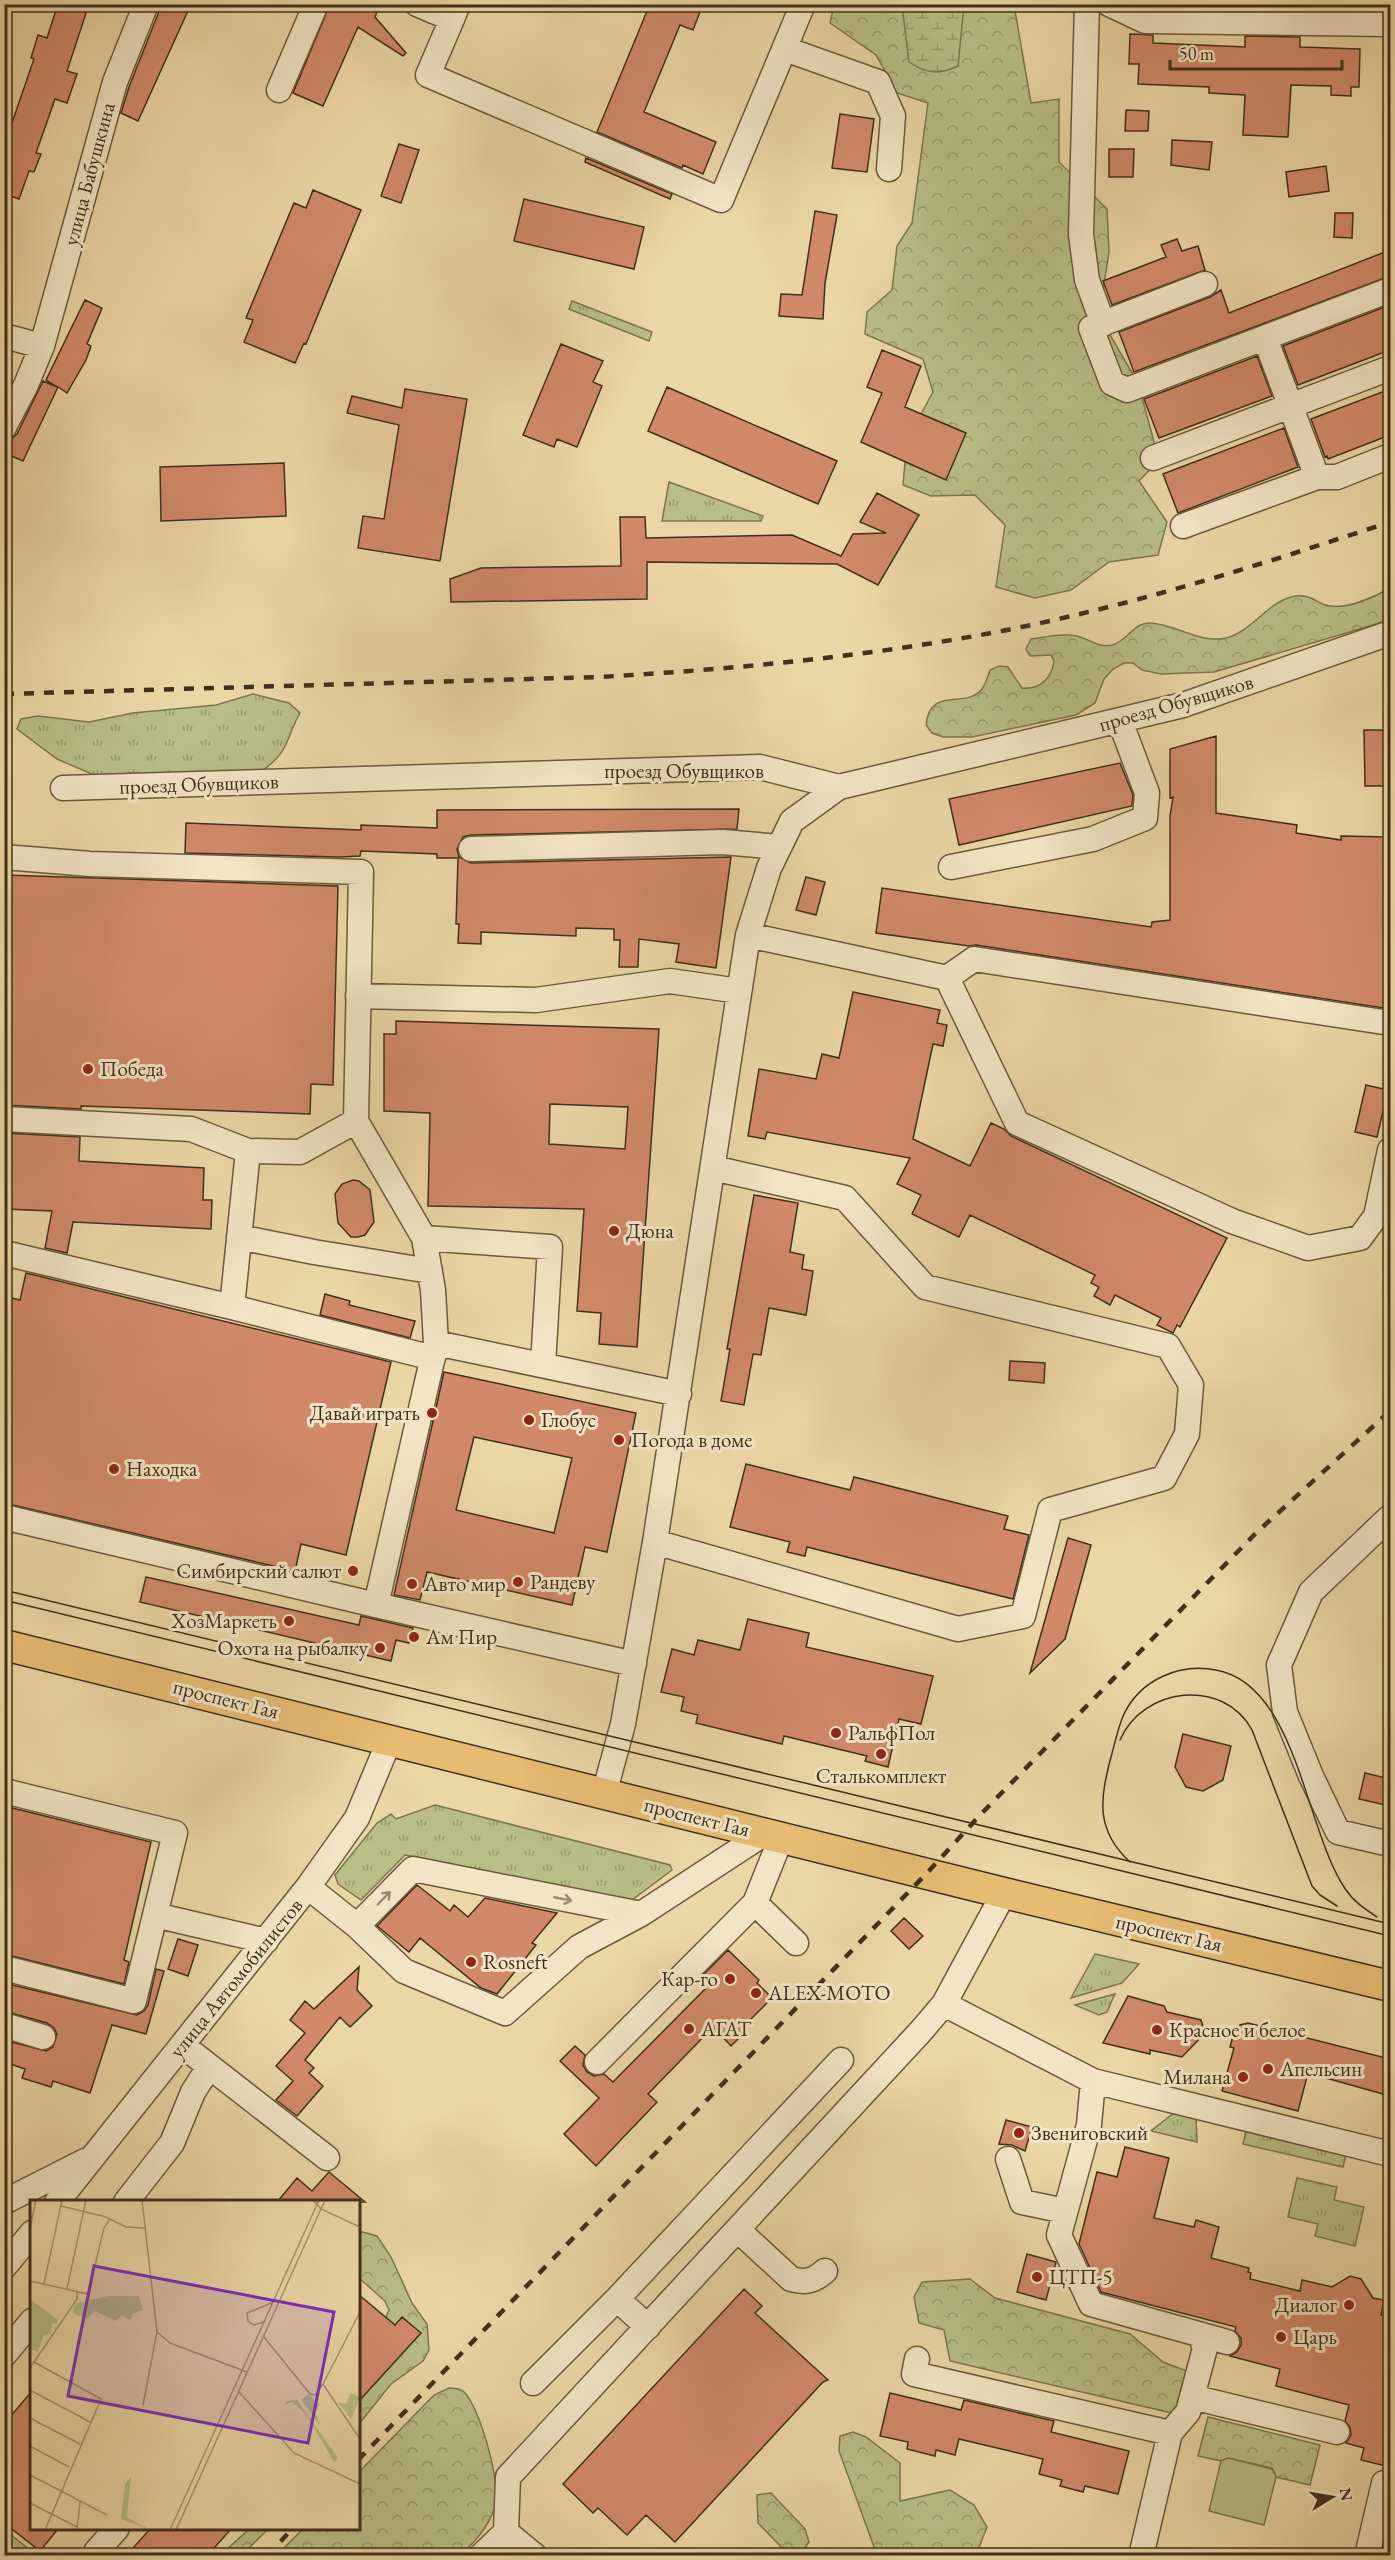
<svg xmlns="http://www.w3.org/2000/svg" width="1395" height="2560" font-family="'EB Garamond',serif">
<defs>
<pattern id="grass-tufts" width="24" height="20" patternUnits="userSpaceOnUse" patternTransform="scale(1.5)"><rect width="24" height="20" fill="#b8be86"/><path d="M3 7l-1-3M5 7V3M7 7l1-3M15 17l-1-3M17 17v-4M19 17l1-3" fill="none" stroke="#979b6d"/></pattern>
<pattern id="forest-crowns" width="20" height="18" patternUnits="userSpaceOnUse" patternTransform="scale(1.5)"><rect width="20" height="18" fill="#b8be86"/><path d="M2 6a3 3 0 1 1 6 0M12 15a3 3 0 1 1 6 0" fill="none" stroke="#979b6d"/></pattern>
<pattern id="wetland-marsh" width="20" height="14" patternUnits="userSpaceOnUse" patternTransform="scale(1.5)"><rect width="20" height="14" fill="#b8be86"/><path d="M1 5h8M5 5V1M11 12h8M15 12V8" fill="none" stroke="#979b6d"/></pattern>
</defs>
<rect width="100%" height="100%" fill="#ebd6a5"/>
<filter id="stains"><feTurbulence type="fractalNoise" baseFrequency=".00333" numOctaves="4"/><feColorMatrix values="0 0 0 0 .2 0 0 0 0 .09 0 0 0 0 .02 0 0 0 .5 -.17"/></filter>
<radialGradient id="worn" r=".72"><stop offset=".6" stop-color="#630" stop-opacity="0"/><stop offset="1" stop-color="#630" stop-opacity=".3"/></radialGradient>
<path fill="url(#grass-tufts)" stroke="#7c7750" stroke-width="1.5" d="M572,301L652,332L649,341L569,309Z
M669,482L763,516L761,521H662Z
M253,694L289,703L300,713C284,742 290,752 259,773L101,778L57,759L17,729L21,719L38,716L89,722L133,713L216,705Z
M435,1805L670,1865L672,1870L632,1900L405,1855L361,1900L338,1884L335,1875L377,1823L391,1814L396,1819Z
M1095,1954L1139,1964L1122,1983L1071,1998Z
M1115,1994L1107,2012L1099,2015L1075,2005Z
M1175,2112L1196,2117L1197,2142L1151,2131Z
M1246,2131L1346,2154L1343,2167L1243,2144Z
M1297,2178L1337,2187L1334,2200L1364,2207L1355,2246L1315,2236L1318,2224L1288,2217Z"/>
<path fill="url(#forest-crowns)" stroke="#7c7750" stroke-width="1.5" d="M834,5H1014L1031,103L1059,99V162L1107,209L1109,252L1099,316L1138,383L1159,460L1139,481L1167,522L1158,555L1109,562L1071,590L1035,598L996,587L1005,525L975,495L931,496L903,485L907,440L933,392L923,359L865,334L867,312L892,290L897,246L912,223L928,103L897,93L876,55L830,23Z
M1390,588V620L1214,672L1161,674L1142,670L1133,663H1124L1113,669L1104,679L1095,703L1076,715L1062,718L972,737H943L932,733L926,725C930,685 965,710 982,689C986,684 988,676 990,670L999,666L1008,667L1022,688C1040,690 1052,678 1054,661L1051,655L1030,656L1026,649L1031,639C1046,637 1062,633 1077,636C1089,639 1098,648 1112,645C1128,641 1134,622 1150,623C1176,624 1199,644 1226,638C1251,632 1266,604 1291,597C1312,592 1315,604 1330,606C1350,609 1374,597 1390,588Z
M359,2231L377,2236L391,2257L412,2303L427,2324L429,2350L423,2361L391,2384L359,2424V2349L384,2321L389,2310L385,2301L359,2278Z
M970,2279L995,2298L1130,2334L1163,2362L1189,2372L1176,2414L950,2361L944,2330L919,2323L914,2297L922,2282Z
M449,2388C454,2388 458,2388 463,2391C479,2404 502,2485 495,2506C489,2527 476,2540 461,2555L276,2556L303,2529L358,2528L359,2472L434,2395Z
M1208,2417L1320,2445L1310,2485L1276,2477L1272,2468L1228,2458L1221,2461L1198,2456Z
M853,2432L866,2437L900,2463V2501L950,2490L974,2505L987,2527L976,2555H877L839,2451L840,2436Z
M771,2493L805,2529L809,2542L801,2553H787L758,2523L757,2495Z
M250,2528L268,2529L242,2555H221Z
M5,2530L36,2555H11L5,2551Z"/>
<path fill="url(#wetland-marsh)" stroke="#7c7750" stroke-width="1.5" d="M902,5H964L958,66C939,75 927,74 909,62Z"/>
<path fill="#b8be86" stroke="#7c7750" stroke-width="1.5" d="M1228,2458L1272,2469L1276,2477L1264,2525L1209,2511L1221,2461Z"/>
<path fill="#d1896a" stroke="#40301a" stroke-width="1.5" fill-rule="evenodd" d="M58,4H89L67,71L77,74L67,103L55,99L36,153L41,154L34,172L29,171L19,199L4,194V146L34,59L31,58L38,35L47,38Z
M162,4H191L138,121L121,113L129,87Z
M330,4H359L377,12L375,17L406,53L403,56L358,27L323,106L293,93Z
M650,4H703L693,30L680,25L644,112L716,142L703,174L683,165L682,168L597,132Z
M1130,34L1153,35V43L1245,47V36L1300,37V47L1360,49L1359,87H1351V96L1331,95V86L1291,85L1288,137L1243,135L1245,95L1209,93V87L1138,84L1139,64H1129Z
M1126,110L1149,111L1148,131H1125Z
M840,114L874,119L867,172L832,168Z
M1172,140L1212,142L1209,170L1171,165Z
M399,144L419,150L401,203L381,196Z
M1109,149H1134L1133,177H1109Z
M586,158L672,194L670,199L585,162Z
M1326,166L1329,191L1289,197L1286,172Z
M313,190L361,210L306,344L304,343L295,363L244,342L253,320L246,318L294,203L306,208Z
M524,199L644,227L634,269L514,241Z
M815,211L837,215L825,283L823,319L779,316L781,294L802,295Z
M1335,213H1353L1352,238L1334,237Z
M1177,239L1182,251L1198,246L1205,270L1112,305L1103,281L1166,257L1161,245Z
M1390,250V276L1134,372L1119,332L1210,297L1221,290L1229,313Z
M85,300L102,308L87,344L91,346L86,360L67,393L58,387L23,461L4,453V450L10,440L17,434L43,381L57,387L46,380Z
M1390,305V350L1298,385L1283,346Z
M561,344L603,361L593,382L602,386L577,447L557,439L554,447L523,435Z
M882,350L921,366L905,407L966,433L946,480L861,442L882,393L867,387Z
M1257,356L1272,396L1159,438L1144,399Z
M667,387L837,461L818,504L648,431Z
M405,389L467,399L440,561L358,548L363,516L384,519L399,425L347,413L352,396L402,408Z
M1390,389V435L1328,459L1327,456L1325,457L1311,419Z
M1284,428L1298,467L1178,513L1163,474Z
M284,463L286,516L161,521L160,467Z
M877,493L919,515L878,585L837,564L647,562V599L451,602L450,579L481,568L621,566L620,517H645L646,538L792,535L841,556L853,534L886,533L860,522Z
M1364,730H1390V786H1365Z
M1216,736V813L1297,825L1296,833L1341,840V836L1390,837V1009L976,945L969,946L876,933L882,888L1151,927L1152,922L1170,920V816L1173,797L1170,798V749Z
M1120,763L1133,795L1132,806L959,845L949,799Z
M739,809L737,829L471,835L463,837L457,849L459,857L471,863L731,857L716,968L676,962L679,944L639,939L638,967H619L620,940H614V929L576,928V936L481,932V944L458,943L459,924H456L458,858H437V854L361,851L360,856L339,857L185,853L186,823L361,830V825L437,828V810Z
M4,875L338,886L333,1085L311,1084L310,1114L81,1106V1109L4,1105Z
M806,877L825,882L816,915L796,910Z
M853,992L940,1010L937,1023L947,1025L943,1046L933,1044L913,1139L970,1166L991,1123L1004,1129L1011,1136L1227,1238L1180,1327L1177,1325L1173,1333L1157,1325L1161,1318L1115,1295L1110,1305L1094,1296L1099,1287L1091,1283L1095,1275L970,1215L959,1237L912,1214L921,1195L897,1184L910,1158L767,1132L765,1139L748,1136L759,1069L816,1079L822,1054L839,1058Z
M396,1021L659,1029L637,1347L599,1344L601,1313L577,1311L584,1209L428,1206L430,1113L384,1111V1034H396ZM550,1104L628,1107L625,1149L549,1144Z
M1366,1085L1388,1090L1377,1137L1355,1132Z
M4,1133L80,1137L79,1161L204,1168L203,1200H212L211,1229L73,1222L67,1253L45,1248L52,1211L4,1209Z
M353,1180L359,1181L370,1190L374,1222L365,1235L358,1237H351L338,1223L335,1194L342,1184Z
M754,1195L798,1203L790,1252L804,1255L802,1269L813,1271L806,1315L769,1308L761,1355L753,1354L744,1405L721,1401L730,1349H727Z
M26,1273L391,1362L346,1555L301,1544L295,1571L4,1503V1296L20,1300Z
M325,1294L350,1301L349,1305L415,1321L410,1338L320,1315Z
M1010,1361L1045,1363L1044,1383L1009,1380Z
M444,1372L636,1413L607,1552L585,1547L572,1605L427,1572L420,1600L394,1595ZM474,1437L572,1458L554,1533L456,1510Z
M746,1464L850,1490L854,1477L1008,1516L1004,1529L1029,1535L1013,1599L807,1547L805,1556L787,1552L790,1542L730,1527Z
M1068,1538L1091,1545L1065,1639L1030,1673Z
M146,1577L359,1625L361,1616L413,1628L409,1643L396,1640L391,1661L140,1602Z
M748,1619L809,1633L806,1647L933,1676L921,1724L899,1719L888,1767L865,1761L867,1756L784,1736L782,1744L696,1723L698,1715L681,1711L684,1697L661,1692L672,1649L694,1655L698,1640L740,1650Z
M1183,1734L1231,1746L1223,1780L1203,1791L1186,1787L1175,1767Z
M1365,1773L1390,1779V1806L1359,1799Z
M4,1806L151,1842L124,1960L129,1962L124,1984L4,1954Z
M417,1885L450,1911L454,1905L468,1917L485,1898L557,1913L532,1943L536,1945L497,1994L481,1988L420,1938L409,1952L377,1926Z
M904,1918L923,1936L909,1949L891,1931Z
M178,1939L198,1945L188,1976L168,1969Z
M728,1950L759,1980L757,1983L772,1998L744,2026L747,2030L731,2046L713,2027L648,2094L657,2102L596,2166L564,2134L599,2098L560,2061L575,2046L585,2055L583,2065L587,2072L594,2076L604,2074L613,2082L707,1987L699,1979Z
M359,1967L357,1990L372,2006L350,2027L340,2017L305,2060L314,2068L309,2073L323,2086L297,2116L276,2100L293,2081L276,2066L305,2033L290,2020L305,2001L314,2009Z
M156,1969L164,1971L146,2034L112,2025L90,2093L53,2081L51,2087L22,2078L25,2069L4,2062V2040L46,2051L53,2047L57,2034L54,2028L47,2023L4,2011V1983L137,2015L144,2011L148,2005Z
M1128,1996L1164,2006L1167,2012L1201,2020L1205,2033L1182,2057L1150,2050V2054L1103,2043Z
M1248,2023L1390,2059V2096L1308,2073L1298,2111L1222,2091L1234,2048L1230,2047L1234,2032L1240,2025Z
M1006,2120L1032,2127L1025,2151L1012,2145L999,2144Z
M1125,2147L1169,2158L1154,2218L1194,2227L1196,2220L1219,2227L1211,2258L1249,2268L1248,2272L1251,2273L1250,2279L1300,2291L1302,2280L1332,2287L1350,2276L1361,2279L1373,2298L1384,2300L1381,2315L1390,2317V2467L1361,2460L1364,2448L1346,2443L1351,2435L1350,2427L1345,2421L1349,2405L1276,2386L1280,2369L1230,2356L1237,2352L1241,2345V2338L1235,2331L1236,2327L1101,2292L1079,2244L1097,2172L1117,2177Z
M329,2172L365,2202H277L297,2178L312,2191Z
M1027,2254L1056,2262L1046,2300L1017,2292Z
M744,2289L762,2306L755,2313L828,2380L823,2382L675,2542L646,2515L627,2535L598,2508L593,2513L563,2484Z
M358,2294L395,2325L402,2317L421,2333L358,2402Z
M32,2391V2529H58L40,2551L4,2523V2424Z
M890,2393L961,2410L964,2400L1054,2421L1051,2432L1129,2451L1118,2494L1085,2486L1083,2492L1060,2486L1062,2480L1039,2474L1043,2459L959,2439L955,2455L936,2450L935,2456L907,2449L908,2442L880,2436Z
M150,2529H231L207,2556H126Z"/>
<g fill="none" stroke-linecap="round" stroke-linejoin="round">
<defs>
<path id="minor" d="M417,4L452,19L458,4
M1087,4L1081,234L1087,280L1103,324
M1109,4L1145,21L1390,24
M452,19L428,75L721,200L803,4
M785,49L878,82L893,116L889,169
M279,90L316,4
M1205,284L1091,328L1112,383L1127,390L1390,290
M4,336L42,346
M1265,338L1317,477H1337L1390,456
M4,427L26,385L42,346L115,82L146,4
M1153,458L1390,368
M1183,526L1317,477
M63,788L760,767L839,787L1183,705L1390,633
M471,849L723,842L779,847
M4,857L90,864L361,872L356,1121L424,1238L433,1290L436,1343L376,1605L634,1664
M951,867L1093,839L1145,818L1147,793L1120,721
M748,935L947,978L1017,1123L1232,1221L1308,1248L1360,1238L1376,1216L1390,1150
M947,978L974,959L1390,1023
M358,996L536,1000L670,981L739,991
M4,1119L191,1129L248,1151
M239,1237L314,1252L430,1271
M424,1238L550,1247L543,1365
M4,1253L232,1307L433,1358
M232,1307L248,1151L300,1152L356,1121
M436,1343L679,1394
M4,1517L376,1605
M1390,1517L1311,1592L1279,1665L1285,1712L1311,1776L1338,1832L1390,1844
M655,1542L958,1629L1023,1616L1050,1510L1164,1478L1187,1434L1191,1385L1168,1346L925,1287L845,1198L713,1168
M4,1791L175,1833L155,1915L266,1941
M604,1794L623,1724L655,1542L748,935L769,868L792,821L839,787
M308,1887L357,1926L413,1869L641,1914L765,1833
M755,1903L796,1943
M357,1926L404,1971L505,2013L579,1947L641,1914
M4,1968L134,2001L155,1915
M944,2004L1093,2081L1089,2125L1059,2235L1091,2304L1227,2342
M4,2025L43,2037
M182,2045L327,2158
M597,2062L755,1903L781,1838
M1093,2081L1390,2154
M1008,2159L1022,2202L1065,2211
M4,2202L85,2161
M57,2202L308,1887L357,1818L390,1739
M126,2202L172,2143L193,2092L209,2067
M739,2231L791,2279C805,2283 814,2281 825,2271
M4,2267L32,2233
M617,2299L648,2327
M4,2355L32,2321
M917,2359L914,2374L1170,2433
M533,2383L617,2299L841,2060
M1192,2397L1337,2432
M96,2552L117,2528
M481,2556L506,2532
M535,2556L506,2532L508,2477L921,2031L944,2004L1004,1893
M1141,2556L1170,2433L1188,2412L1192,2397L1205,2348L1200,2335
M1367,2556L1384,2483"/>
<path id="major" d="M4,1645L1004,1893L1390,1986"/>
</defs>
<use href="#minor" stroke="#6b5a3d" stroke-width="27"/>
<use href="#major" stroke="#40301a" stroke-width="33"/>
<use href="#minor" stroke="#f2e4c4" stroke-width="24"/>
<use href="#major" stroke="#e6bb72" stroke-width="30"/>
<path stroke="#40301a" stroke-width="1.5" d="M4,1590L1390,1924
M4,1600L1390,1936
M1120,1740C1143,1687 1223,1677 1252,1730L1312,1886L1320,1895L1337,1906
M1130,1862C1095,1830 1100,1799 1111,1757C1115,1743 1118,1727 1124,1714C1141,1679 1180,1663 1216,1670C1298,1685 1305,1832 1346,1890C1354,1902 1365,1909 1377,1917"/>
<path stroke="#40301a" stroke-width="4.5" stroke-dasharray="10 10" stroke-linecap="butt" d="M4,694L599,677C737,669 875,656 1012,629C1141,603 1266,563 1390,522
M358,2460L927,1873L981,1814L1256,1533L1390,1411
M267,2556L293,2528"/>
</g>
<defs><path id="oneway-shaft" d="M-6 0H5M1.5-3L5.5 0L1.5 3" fill="none" stroke-width="1.6" stroke-linecap="round" stroke-linejoin="round" transform="scale(1.5)"/></defs>
<g stroke="#998a6f">
<use href="#oneway-shaft" transform="translate(384 1898) rotate(-46)"/>
<use href="#oneway-shaft" transform="translate(563 1899) rotate(11)"/>
</g>
<g fill="#8f2418" stroke="#f2e4c4" stroke-width="2">
<circle cx="88" cy="1069" r="6"/>
<circle cx="614" cy="1231" r="6"/>
<circle cx="432" cy="1413" r="6"/>
<circle cx="529" cy="1420" r="6"/>
<circle cx="619" cy="1440" r="6"/>
<circle cx="114" cy="1469" r="6"/>
<circle cx="353" cy="1571" r="6"/>
<circle cx="518" cy="1582" r="6"/>
<circle cx="412" cy="1584" r="6"/>
<circle cx="289" cy="1621" r="6"/>
<circle cx="414" cy="1637" r="6"/>
<circle cx="380" cy="1648" r="6"/>
<circle cx="836" cy="1733" r="6"/>
<circle cx="881" cy="1754" r="6"/>
<circle cx="471" cy="1962" r="6"/>
<circle cx="730" cy="1979" r="6"/>
<circle cx="756" cy="1993" r="6"/>
<circle cx="689" cy="2029" r="6"/>
<circle cx="1157" cy="2030" r="6"/>
<circle cx="1268" cy="2069" r="6"/>
<circle cx="1243" cy="2077" r="6"/>
<circle cx="1019" cy="2133" r="6"/>
<circle cx="1037" cy="2277" r="6"/>
<circle cx="1349" cy="2305" r="6"/>
<circle cx="1281" cy="2337" r="6"/>
</g>
<g text-anchor="middle" stroke-width="6" stroke-linejoin="round" paint-order="stroke">
<g font-size="21" fill="#40301a" stroke="#f2e4c4">
<text transform="translate(89 174) rotate(-75)" y="7">улица Бабушкина</text>
<text transform="translate(1176 703) rotate(-16)" y="7">проезд Обувщиков</text>
<text x="684" y="778">проезд Обувщиков</text>
<text transform="translate(199 784) rotate(-2)" y="7">проезд Обувщиков</text>
<text transform="translate(226 1699) rotate(14)" y="7">проспект Гая</text>
<text transform="translate(697 1817) rotate(14)" y="7">проспект Гая</text>
<text transform="translate(1169 1933) rotate(13)" y="7">проспект Гая</text>
<text transform="translate(236 1978) rotate(-51)" y="7">улица Автомобилистов</text>
</g>
<g font-size="21" fill="#40301a" stroke="#f2e4c4" text-anchor="start">
<text x="100" y="1076">Победа</text>
<text x="626" y="1238">Дюна</text>
<text x="420" y="1420" text-anchor="end">Давай играть</text>
<text x="541" y="1427">Глобус</text>
<text x="631" y="1447">Погода в доме</text>
<text x="126" y="1476">Находка</text>
<text x="341" y="1578" text-anchor="end">Симбирский салют</text>
<text x="530" y="1589">Рандеву</text>
<text x="424" y="1591">Авто мир</text>
<text x="277" y="1628" text-anchor="end">ХозМаркеть</text>
<text x="426" y="1644">Ам Пир</text>
<text x="368" y="1655" text-anchor="end">Охота на рыбалку</text>
<text x="848" y="1740">РальфПол</text>
<text x="881" y="1783" text-anchor="middle">Сталькомплект</text>
<text x="483" y="1969">Rosneft</text>
<text x="718" y="1986" text-anchor="end">Кар-го</text>
<text x="768" y="2000">ALEX-MOTO</text>
<text x="701" y="2036">АГАТ</text>
<text x="1169" y="2037">Красное и белое</text>
<text x="1280" y="2076">Апельсин</text>
<text x="1231" y="2084" text-anchor="end">Милана</text>
<text x="1031" y="2140">Звениговский</text>
<text x="1049" y="2284">ЦТП-5</text>
<text x="1337" y="2312" text-anchor="end">Диалог</text>
<text x="1293" y="2344">Царь</text>
</g>
</g>
<g transform="translate(30 2200)">
<rect width="330" height="330" fill="#ebd6a5"/>
<path d="M78,96H109L113,110L103,114L100,120L92,116L85,121L65,111L56,119L45,114L43,109L47,103ZM0,99L28,120L27,124L22,123L21,133L14,135L8,152L0,149ZM321,193L330,197L321,219L308,202L316,204ZM279,195L290,205L285,212L291,227L271,199ZM267,200L308,258L304,262L276,214L262,202L254,205L257,201ZM101,277L97,317L120,330L91,319L95,284Z" fill="#b8be86"/>
<path fill="none" stroke="#a7946d" stroke-width="1.5" d="M112,0L127,132L113,205M283,0L291,9L330,27M31,6L76,17L96,27L115,28M0,29L6,0M0,81L58,94L74,28L80,19M14,84L32,0M37,89L56,0M236,121L224,125L218,121L217,113L244,102M127,132L140,143L217,172M234,137L280,194L285,195L293,184L330,239M4,162L71,199L15,330M0,168L47,99V92M293,184L330,112M0,190L60,222M208,191L264,253L330,284M0,218L50,244M0,246L39,267M0,275L77,315M0,303L47,327M47,330L50,302M140,330L289,0M146,330L295,0"/>
<path fill="#7b2cbf" fill-opacity="0.15" stroke="#7b2cbf" stroke-width="3" d="M64,66L304,112L278,243L38,196Z"/>
<rect width="330" height="330" fill="none" stroke="#40301a" stroke-width="3"/>
</g>
<rect width="1395" height="2560" fill="none" stroke="#ebd6a5" stroke-width="24"/>
<rect x="6" y="6" width="1383" height="2548" fill="none" stroke="#40301a" stroke-width="3"/>
<rect x="12" y="12" width="1371" height="2536" fill="none" stroke="#40301a" stroke-width="1.5"/>
<g transform="translate(1332 2497) rotate(79)" stroke="#f2e4c4" stroke-width="4.5" paint-order="stroke">
<path d="M0-4.5L10 22L0 15L-10 22Z" fill="#40301a"/>
<text y="-9" font-size="16" font-weight="bold" text-anchor="middle" fill="#40301a">N</text>
</g>
<path d="M1170 60v9h172v-9" fill="none" stroke="#40301a" stroke-width="3"/>
<text x="1179" y="60" font-size="18" fill="#40301a" stroke="#f2e4c4" stroke-width="4.5" paint-order="stroke">50 m</text>
<rect width="100%" height="100%" filter="url(#stains)"/>
<rect width="100%" height="100%" fill="url(#worn)"/>
</svg>
